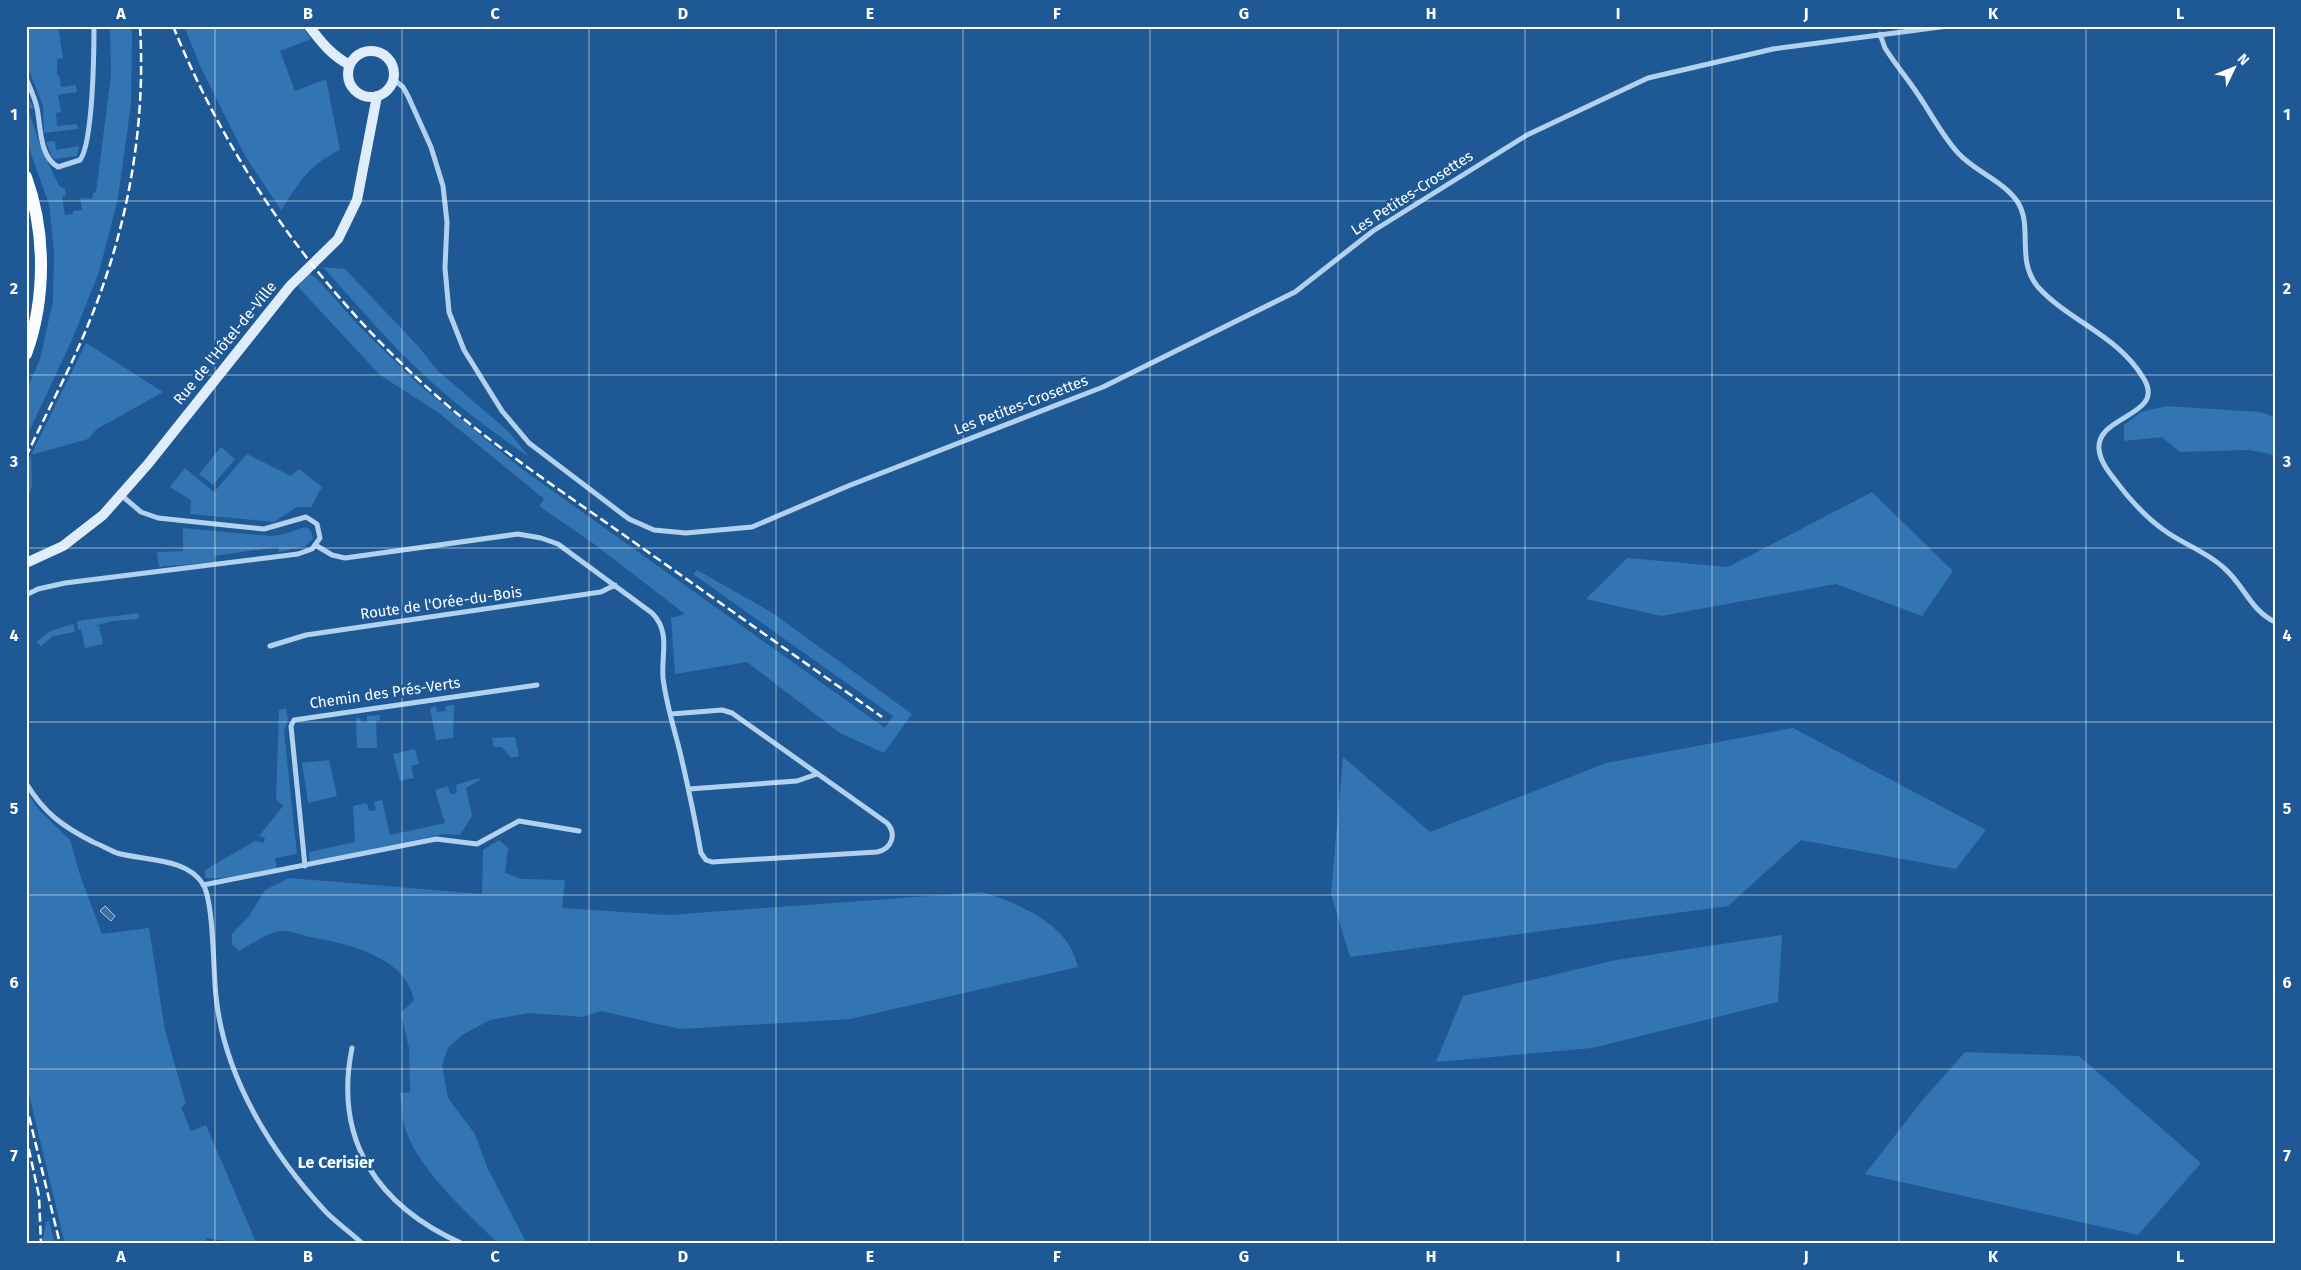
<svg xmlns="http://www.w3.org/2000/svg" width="2301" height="1270" font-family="'Fira Sans',sans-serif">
<rect width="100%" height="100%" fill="#1e5995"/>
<path fill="#3374b3" d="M26,26H58L63,58L57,59V75H59L61,87L76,85L77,92L58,95L61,112L56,113L57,126L77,124L78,129L44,133L43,106L26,63Z
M110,26H131L132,35L131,104L118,198L99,272L72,340L26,438V392L40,359L53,301L54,251L49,204L26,140V95L34,108L28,109L40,145L59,186L65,189L66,195L62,196L65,215L73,214V211L82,210L80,198L92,199L93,193L96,192L111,75Z
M184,26H302L311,39L280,51L295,91L326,79L340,150C308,165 300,182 281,210L245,156L201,68Z
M55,141L56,150L79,146L77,156L55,159L51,155L46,142Z
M323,267L345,269L418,346L438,371L509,432L529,457C494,433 459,407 427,378C390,344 357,305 323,267Z
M308,272L318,280L359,326L417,383L522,469L885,728L893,716L693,574L697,570L771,612L912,714L884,753L840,733L747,662L675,674L671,618L685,614L594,544L539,506L544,499L439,413L380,375L298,287Z
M86,343L163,392L97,429L88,439L31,455L32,486L26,505V467L31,455Z
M2166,406L2260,412L2275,417V455L2250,450L2180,452L2162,437L2124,441V425L2141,412Z
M221,447L235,459L213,485L199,474Z
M247,454L291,476L299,469L322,487L311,507H297L274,522L190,514L191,500L170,487L185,468L214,492Z
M1872,492L1953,571L1922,616L1836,584L1661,616L1586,599L1627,558L1728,567Z
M304,527L308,528L311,531L313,539L305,546L279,552L278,547L214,556V562L159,567L157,552L183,551V528L271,536L285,534Z
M138,613L139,619L113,621L94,626H99L103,644L85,648L81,629L78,630L77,621Z
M73,624L75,632L53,636L41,646L36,642L50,631Z
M454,705L453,738L436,740L430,708L436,706L437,712L446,711L445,706Z
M286,708L288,719L284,731L297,854L275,858L277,869L222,878H205V870L255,841L263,843L265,838L259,836L283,806L276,799L279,710Z
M380,715V720L376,721L377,748H357L356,718H360L361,723H367V716Z
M1793,728L1986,830L1956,869L1801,840L1728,906L1350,957L1331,894L1343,757L1430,832L1606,763Z
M515,737L519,756L511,758L502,747H494L492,738Z
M415,749L419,764L411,766L414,778L400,781L393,754Z
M329,760L337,796L308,803L302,763Z
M479,778L480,780L466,788L472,816L460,835L444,834L310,862L309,852L355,842L353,806L367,803L369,811L376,810L374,802L382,800L390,835L445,823L435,790L448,786L450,794L457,793L456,785Z
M26,791L39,810L70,840L80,875L102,934L149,928L165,1030L186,1104L181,1107L191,1131L206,1125L256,1242L245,1244L206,1238L207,1244H65L26,1082Z
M499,840L508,848L505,873L522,879L565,880L562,908L669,915L983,892C1013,902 1051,917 1069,945C1073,952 1076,960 1078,967L850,1019L680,1029L601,1011L583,1017L529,1013L490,1020L462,1035L448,1048L442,1065L448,1098L475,1134L487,1167L527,1244H499C469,1215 420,1171 406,1131C402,1120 402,1106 400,1093L410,1092L409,1048L401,1013L414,1000C405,956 348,944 310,937C301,935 289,930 280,931C269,932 248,946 239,951L232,944V934L249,916L265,890L289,878L482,894L483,850Z
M1782,935L1778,1002L1592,1048L1436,1062L1463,996L1616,960Z
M1965,1052L2079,1056L2201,1163L2138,1235L1865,1174L1921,1102Z
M49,1221L55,1244H42L46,1222Z
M320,1241L322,1244H265L262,1242Z"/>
<path fill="#446e98" stroke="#a6ccf0" d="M105,906L115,916L111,921L100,911Z"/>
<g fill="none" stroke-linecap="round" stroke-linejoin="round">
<path stroke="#b2d1ef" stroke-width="5" d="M1880,34L1885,48C1895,64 1907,78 1917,93C1931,113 1942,136 1959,154C1976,172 2003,181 2017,201C2034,226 2015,260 2038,287C2070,322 2118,335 2144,379C2166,416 2096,415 2099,449C2100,461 2108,471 2115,480C2130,500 2147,519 2168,533C2186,545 2208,553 2224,568C2244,585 2250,610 2275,622
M26,78C30,88 35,98 37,108C41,127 39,156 58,167L80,160C93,143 94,52 94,26
M393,79L403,87L408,96L431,147L443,186L447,222L445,268L449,312L464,350L502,411L529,443L629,519L654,530L686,533L752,527L848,486L1103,387L1295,292L1373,231L1527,135L1648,78L1773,49L1948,26
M317,546L332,555L345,558L518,534L541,538L558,544L652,613C671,632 661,654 663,678C666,703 674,728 680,752C688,786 695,819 701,853L706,860L712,862L877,852C892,849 897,834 887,823L732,713L722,710L671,714
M26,595L38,589L65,583L298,554L312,549L320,538L317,524L306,517L264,529L158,518L141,512L121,495
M270,646L306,635L601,592L615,585
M26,783C44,813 62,826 93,842C101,845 109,850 117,853C144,861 186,857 203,884C214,903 213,971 216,996C224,1077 272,1154 326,1212C337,1223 351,1233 363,1244
M689,789L797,781L817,774
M305,866L291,726L294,720L537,685
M203,885L436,839L477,844L519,821L579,831
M352,1048C333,1142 379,1207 463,1244"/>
<path stroke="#dfedfb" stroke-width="10" d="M309,26C321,42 332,56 350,65
M348 74a23 23 0 1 1 46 0a23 23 0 1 1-46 0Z
M26,563L63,546L103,515L148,464L290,286L338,239L357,200L377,96"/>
<path stroke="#fafcff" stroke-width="12" d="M26,177C46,232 46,299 26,354"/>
<path stroke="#fff" stroke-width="2.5" stroke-dasharray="9 4" stroke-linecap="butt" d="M173,26C234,176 331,307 454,411C512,459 576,501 638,545C719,602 801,660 882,717
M26,457C47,411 72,366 90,320C128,227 146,126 140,26
M26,1104L60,1244
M26,1136L39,1196L41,1244"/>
</g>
<path fill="none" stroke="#fff" stroke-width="1" stroke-opacity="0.55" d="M215,26V1244M402,26V1244M589,26V1244M776,26V1244M963,26V1244M1150,26V1244M1338,26V1244M1525,26V1244M1712,26V1244M1899,26V1244M2086,26V1244M26,201H2275M26,375H2275M26,548H2275M26,722H2275M26,895H2275M26,1069H2275"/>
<g text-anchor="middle" stroke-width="5" stroke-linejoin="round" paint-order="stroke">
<g font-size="15" fill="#fff" stroke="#1e5995">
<text transform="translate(1412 193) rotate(-33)" y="5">Les Petites-Crosettes</text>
<text transform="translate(225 343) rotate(-51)" y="5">Rue de l'Hôtel-de-Ville</text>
<text transform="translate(1021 405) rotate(-21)" y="5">Les Petites-Crosettes</text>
<text transform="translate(441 603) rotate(-8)" y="5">Route de l'Orée-du-Bois</text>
<text transform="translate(385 693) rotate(-8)" y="5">Chemin des Prés-Verts</text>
</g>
<g font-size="16" font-weight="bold" fill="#fff" stroke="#1e5995">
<text x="336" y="1168">Le Cerisier</text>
</g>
</g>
<rect width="2301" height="1270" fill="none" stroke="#1e5995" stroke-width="55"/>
<g transform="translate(2234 68) rotate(47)" stroke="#1e5995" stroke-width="4" paint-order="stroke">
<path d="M0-4L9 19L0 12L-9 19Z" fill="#ffffff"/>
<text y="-8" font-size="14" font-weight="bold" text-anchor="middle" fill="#ffffff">N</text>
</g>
<rect x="28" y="28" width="2246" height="1214" fill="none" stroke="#fff" stroke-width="2"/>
<g font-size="16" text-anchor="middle" font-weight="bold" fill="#fff">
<text x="121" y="19">A</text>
<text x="308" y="19">B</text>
<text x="495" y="19">C</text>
<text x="683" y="19">D</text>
<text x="870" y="19">E</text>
<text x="1057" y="19">F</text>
<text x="1244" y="19">G</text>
<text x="1431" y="19">H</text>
<text x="1618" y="19">I</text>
<text x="1806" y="19">J</text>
<text x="1993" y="19">K</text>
<text x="2180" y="19">L</text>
<text x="14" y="120">1</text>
<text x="2287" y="120">1</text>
<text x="14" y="294">2</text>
<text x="2287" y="294">2</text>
<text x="14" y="467">3</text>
<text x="2287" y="467">3</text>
<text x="14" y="641">4</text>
<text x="2287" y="641">4</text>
<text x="14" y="814">5</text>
<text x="2287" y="814">5</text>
<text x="14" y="988">6</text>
<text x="2287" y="988">6</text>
<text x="14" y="1161">7</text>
<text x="2287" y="1161">7</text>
<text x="121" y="1262">A</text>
<text x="308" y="1262">B</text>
<text x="495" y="1262">C</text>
<text x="683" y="1262">D</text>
<text x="870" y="1262">E</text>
<text x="1057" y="1262">F</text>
<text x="1244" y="1262">G</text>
<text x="1431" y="1262">H</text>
<text x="1618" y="1262">I</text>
<text x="1806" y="1262">J</text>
<text x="1993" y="1262">K</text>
<text x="2180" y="1262">L</text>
</g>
</svg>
